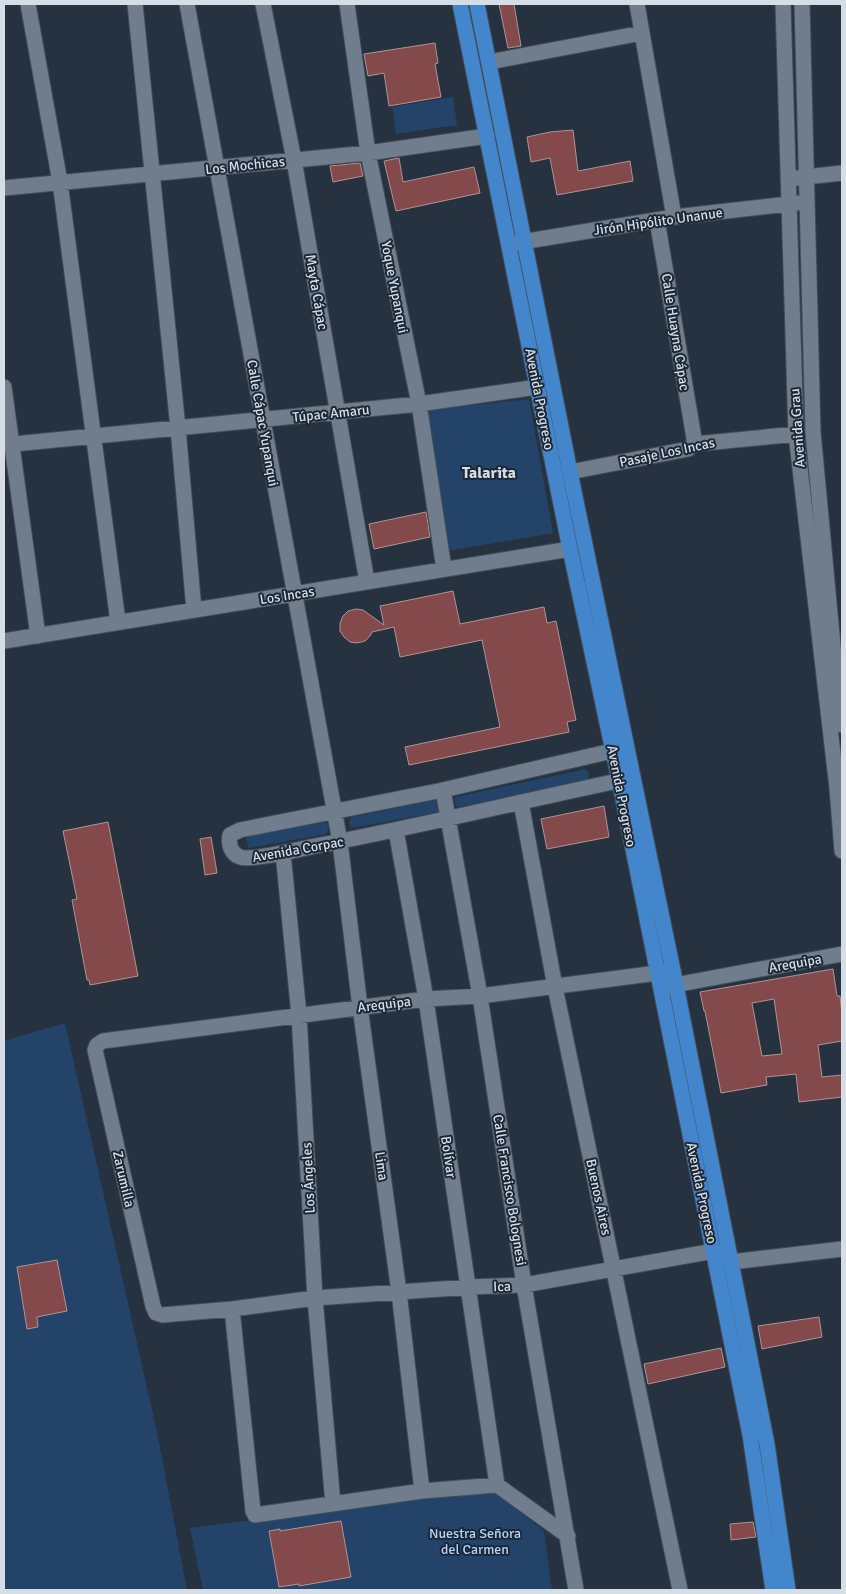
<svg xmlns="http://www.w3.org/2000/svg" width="846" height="1594" font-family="Signika,sans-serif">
<rect width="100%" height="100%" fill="#273240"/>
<path fill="#234369" d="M453,97L457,125L396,134L392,107Z
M529,399L553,533L447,551L428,410Z
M586,769L589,774L588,780L458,807L456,806L454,799L456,797Z
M435,800H438L439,811L438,812L352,828L350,826V819L352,817Z
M324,822L327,823L329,827L326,834L248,848L246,836Z
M65,1023L157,1432L187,1590H4V1041Z
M491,1489L544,1531L552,1590H203L190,1528Z"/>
<path fill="#83494b" stroke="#ae9595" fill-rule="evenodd" d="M499,4H514L521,46L508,48Z
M435,43L438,63L435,64L441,97L389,106L384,73L368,76L364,54Z
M573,130L578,171L630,161L633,181L557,195L550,158L531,162L527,137L550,132Z
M399,158L403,182L474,167L480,193L396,211L384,161Z
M360,163L363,176L333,182L330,166Z
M426,512L430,537L374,549L369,524Z
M453,591L460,624L544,607L547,623L556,621L576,720L567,722L569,732L409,765L405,747L500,727L482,640L400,657L394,627L372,632L370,636L365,641L357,643L350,642L344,637L340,631V623L343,616L348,611L356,609L363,610L384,625L380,606Z
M604,806L609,837L547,849L541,819Z
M108,822L138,976L90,985L89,980H87L72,900L77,899L63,831Z
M211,837L217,873L205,875L200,839Z
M833,969L837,996H840L842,1014V1041L818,1045L822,1077L842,1075V1097L799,1102L796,1074L766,1077L767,1085L721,1093L705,1011H704L700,992ZM774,999L782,1054L762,1056L752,1003Z
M57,1260L67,1311L37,1317L38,1327L27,1329L17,1267Z
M819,1317L822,1337L762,1349L758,1326Z
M721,1348L725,1367L648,1384L644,1364Z
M341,1521L351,1577L299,1586V1584L279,1587L269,1531L280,1529V1531Z
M753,1522L756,1537L731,1540L730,1524Z"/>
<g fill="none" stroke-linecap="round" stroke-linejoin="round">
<defs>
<path id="minor" d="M28,4L60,182L118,622
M135,4L178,428L194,610
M187,4L340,842L360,1007L399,1292L422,1491
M263,4L294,160L367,582
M347,4L368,153L419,404L444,569
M637,4L674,217
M783,4L796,434L837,788L842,851
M802,4L813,432L834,656L842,725
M489,62L642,33
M796,178L842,173
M4,188L368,153L487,136
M657,220L695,444
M509,244L674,217L797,203
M4,387L38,636
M4,445L419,404L538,387
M570,472L688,449L695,444L796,434
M4,641L570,549
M625,748L443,790L240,830L230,835C228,844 231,854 240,857C251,861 301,849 315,846C421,826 526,800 632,778
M443,790L480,996L524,1285L576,1590
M521,802L555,987L680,1590
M396,830L426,999L497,1485
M283,853L299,1015L315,1298L333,1504
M673,971L480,996L426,999L103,1041L97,1045L95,1050L153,1306L156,1313L162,1315L232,1309L315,1298L469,1287L524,1285L714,1251L731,1262L842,1249
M664,987L842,954
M232,1309L253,1511L255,1515L422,1491L497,1485L568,1536"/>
<path id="major" d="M460,4L570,549L620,784L750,1435L773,1590
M477,4L570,472L676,985L731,1262L767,1444L788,1590"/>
</defs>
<use href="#minor" stroke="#424d59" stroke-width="17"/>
<use href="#major" stroke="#424d59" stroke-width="17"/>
<use href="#minor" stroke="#6f7d8d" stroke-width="15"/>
<use href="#major" stroke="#4486cb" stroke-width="15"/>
</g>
<g text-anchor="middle" stroke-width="4" stroke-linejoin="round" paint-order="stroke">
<g font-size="14" fill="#d5dde6" stroke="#1d2836">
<text transform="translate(245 165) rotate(-6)" y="5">Los Mochicas</text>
<text transform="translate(658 221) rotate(-8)" y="5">Jirón Hipólito Unanue</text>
<text transform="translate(395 287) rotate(79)" y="5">Yoque Yupanqui</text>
<text transform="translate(317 292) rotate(80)" y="5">Mayta Cápac</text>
<text transform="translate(676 332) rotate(81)" y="5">Calle Huayna Cápac</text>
<text transform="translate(540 399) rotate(79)" y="5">Avenida Progreso</text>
<text transform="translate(331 413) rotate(-6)" y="5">Túpac Amaru</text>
<text transform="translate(263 423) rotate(80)" y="5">Calle Cápac Yupanqui</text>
<text transform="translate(797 428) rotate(-94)" y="5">Avenida Grau</text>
<text transform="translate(667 452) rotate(-12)" y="5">Pasaje Los Incas</text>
<text transform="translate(287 595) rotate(-9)" y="5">Los Incas</text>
<text transform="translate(622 796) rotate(79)" y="5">Avenida Progreso</text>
<text transform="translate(298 849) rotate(-10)" y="5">Avenida Corpac</text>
<text transform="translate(795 963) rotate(-10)" y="5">Arequipa</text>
<text transform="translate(384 1004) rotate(-7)" y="5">Arequipa</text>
<text transform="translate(449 1157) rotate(82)" y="5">Bolívar</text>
<text transform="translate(382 1166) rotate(82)" y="5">Lima</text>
<text transform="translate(308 1178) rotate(-93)" y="5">Los Ángeles</text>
<text transform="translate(124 1179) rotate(77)" y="5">Zarumilla</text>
<text transform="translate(510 1190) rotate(81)" y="5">Calle Francisco Bolognesi</text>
<text transform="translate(702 1193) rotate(78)" y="5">Avenida Progreso</text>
<text transform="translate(599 1197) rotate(78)" y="5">Buenos Aires</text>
<text transform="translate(502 1286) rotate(-2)" y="5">Ica</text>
</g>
<g font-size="14" fill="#b3d3fa" stroke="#1d2836">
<text x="475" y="1538">Nuestra Señora<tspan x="475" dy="16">del Carmen</tspan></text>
</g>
<g font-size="16" font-weight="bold" fill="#d5dde6" stroke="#1d2836">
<text x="489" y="478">Talarita</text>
</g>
</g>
<rect width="846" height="1594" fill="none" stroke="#d5dde6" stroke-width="10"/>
</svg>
